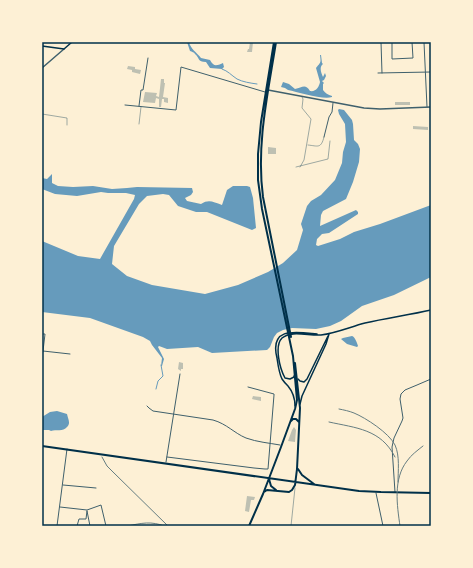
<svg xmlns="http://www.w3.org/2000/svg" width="473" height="568" font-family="'Nunito Sans',sans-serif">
<rect width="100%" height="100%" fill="#fdf0d5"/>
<path fill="#669bbc" d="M187,42H189C190,48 197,53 201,58L210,60C214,67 216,66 223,63L224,67L222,69L210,68L206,62C197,62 200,58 195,54C194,52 192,52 190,51Z
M320,55H321L322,63L323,64C319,67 321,73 323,77L325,73L326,76L324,80L322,81L324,83L323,84V90C325,93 328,95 332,96V97C323,100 298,92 288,90L285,88L281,87L283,82L289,84L295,89C302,88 305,83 310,91C316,92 319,87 320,82L316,68C321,62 321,63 320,55Z
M339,109L344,110L352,120L353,124L354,140L358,144L360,149L359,162L353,182L346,199L323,211L321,215L320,226L356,210L358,212V214L329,233L322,234L317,239L316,245L318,246L340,239L354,232L380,224L431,205V277L394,295L362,306L341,321L330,326L316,329L292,328L283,330L277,333L274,337L270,347L267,350L212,353L198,347L167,349L159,346L158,347L164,359L162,366H161L162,358L152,345L150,341L143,337L90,318L42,312V241L78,256L100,259L134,199L135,195L126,193H108L101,192L77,196L55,194L42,189V178L47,179L52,174V183L58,186L73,187L93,186L112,189L127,188L137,187L192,188L193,192L191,195L185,198L187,201L201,204C209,199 213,202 222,205L227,190L233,186H247L250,187L253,198L256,228L252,230L207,212H196L178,206L169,195L163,194L147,196L139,204L114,246L112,264L127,276L152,285L205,294L238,285L268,272L283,263L297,250L303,230L301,224L307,206L311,201L321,195L335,180L342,163L343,152L346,142L345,124L339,114L338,110Z
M352,336C355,337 357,343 358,346L357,347L347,344L341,339L343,338Z
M57,411L67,414C68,419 71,423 67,427C63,432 56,429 51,431L49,430H42V417L50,412Z"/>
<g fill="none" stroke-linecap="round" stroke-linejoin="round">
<path stroke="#669bbc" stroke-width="1" d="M222,69C228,71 231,75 237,79C243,82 250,83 257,84
M156,389L158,381L163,376L161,365"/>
</g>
<path fill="#bec0b2" d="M250,42H253L252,52H247L248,49H249Z
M128,66L135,67V69L141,70L140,74L132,72V70L127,69Z
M161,79H164V83H165L163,97L168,98V103L164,102V99H162L161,107H159V99L156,98L155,103L143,102L145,92L157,93L156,96L159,97Z
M395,102H410V105H395Z
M413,126L428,127V130L413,129Z
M268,147L276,148V154H268Z
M179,362L183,363V369H181V371L178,369Z
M253,396L261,397V401L252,399Z
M294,427L296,430L295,442L288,441L292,430Z
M247,496L255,497L254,500H251L249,512L245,511Z"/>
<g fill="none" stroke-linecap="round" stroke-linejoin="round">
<path stroke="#3f606c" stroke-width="0.5" d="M42,114L67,118V125
M139,124L141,107
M308,145C318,146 321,149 324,137
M296,167L328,159L330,141
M300,167L304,160L311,119L302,108L303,99L302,97
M291,526L295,488"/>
<path stroke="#3f606c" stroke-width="1" d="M381,42L382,73
M392,42V59L413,58L412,42
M424,42L427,107
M378,73L431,72
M125,105L176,110L181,67L265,92
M139,106L141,90H143L148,58
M324,137L329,117L332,112L333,103
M42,334H45L43,351
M42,355L43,351L70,354
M147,406L149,408L153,411L213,420C227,424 234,433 246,438C257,442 269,443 280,445
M167,457L254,468L265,469H268L274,395V394L248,387
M166,462L180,374
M63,485L96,488
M395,492L392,447L394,438L402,421L403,418L400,399L401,394L405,390L417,385L431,379
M376,493L383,526
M60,507L87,510L101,505L106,526
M87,511L90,526
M57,526L67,449
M77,526L79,519H86L87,511"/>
<path stroke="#3f606c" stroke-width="1.5" d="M42,68L64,49
M268,90L364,108L380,109L431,107"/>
<path stroke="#003049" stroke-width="1.5" d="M42,46L64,49L72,42
M294,376V377L290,379L285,378C280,369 274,346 282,338C291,330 309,336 321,335C336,333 350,327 365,323C387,318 409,315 431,310
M298,379L300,381L304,382L307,379L328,336
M300,404L302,396L326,344L329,334
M295,406C295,399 293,392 288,386C286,384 284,382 282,379C279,373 278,365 277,358C269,326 297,332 317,334"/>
<path stroke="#003049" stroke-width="2" d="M276,42C268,93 256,145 263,197L291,337
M291,421L293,419H296L299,422
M42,446L359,491L381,492L431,493
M298,469L302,475L314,484
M269,479L271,486L276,490
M264,492L267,490L289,492L292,490L295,485L297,469L300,408L295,363
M249,526L263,494L281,447L295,409L297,400L293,356L262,209L258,180V154L261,122L274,42"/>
<path stroke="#657d81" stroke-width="1" d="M339,409C344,410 349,411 354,413C366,418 389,433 395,445C400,456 398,471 398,482
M329,422C356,428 381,429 395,457
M102,457L107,466L113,472L168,526
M128,526C141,523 152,521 164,526
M400,526C397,505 393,479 407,461C411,455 418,450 423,446"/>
</g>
<rect width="473" height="568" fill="none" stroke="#fdf0d5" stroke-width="86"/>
<rect x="43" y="43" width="387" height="482" fill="none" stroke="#003049" stroke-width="1.5"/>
</svg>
